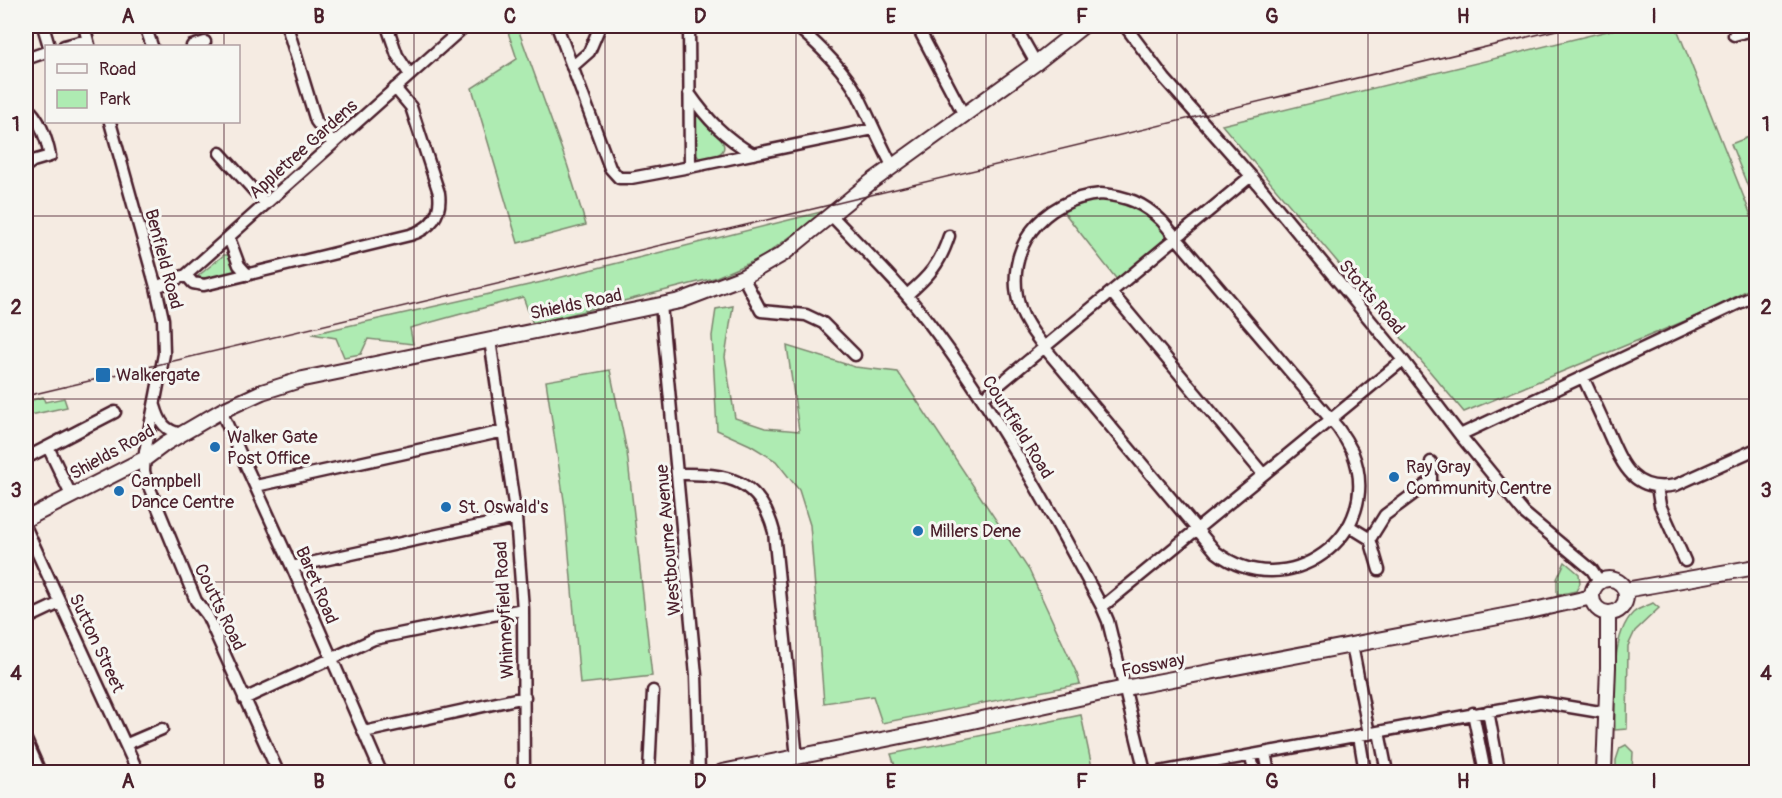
<svg xmlns="http://www.w3.org/2000/svg" width="1782" height="798" font-family="Pangolin,sans-serif">
<rect width="100%" height="100%" fill="#f5ebe2"/>
<filter id="ink" filterUnits="userSpaceOnUse"><feTurbulence type="fractalNoise" baseFrequency=".0167" numOctaves="2"/><feDisplacementMap in="SourceGraphic" scale="12" xChannelSelector="R" yChannelSelector="G"/><feConvolveMatrix kernelMatrix="1 2 1 2 8 2 1 2 1" color-interpolation-filters="sRGB"/></filter>
<g filter="url(#ink)">
<path fill="#aeebb2" stroke="#7c856e" stroke-width="1.5" d="M506,26H517L567,164L586,225L518,243L472,88L517,59Z
M1628,26H1676L1756,228V285L1714,309L1464,412L1222,125Z
M697,116H701C715,136 744,151 702,160C688,151 693,133 693,118Z
M1756,134V184L1748,187L1731,144Z
M1100,199C1127,202 1146,210 1164,229L1165,240L1118,281L1063,211L1082,202Z
M825,211L761,258L714,278L533,324L523,297L410,328L413,344L368,339L361,354L344,357L336,338L312,334L542,282Z
M224,255H228L235,270L234,274L202,282L198,280V276Z
M733,306L725,357L735,418L765,428L799,431L787,346L855,367L898,372L1029,570L1077,674L1080,684L882,723L873,696L824,703L810,525L799,490L776,461L750,445L717,430L712,336L716,309Z
M610,370L627,452L652,676L580,684L565,507L546,381Z
M43,397L45,402L64,398L67,407L26,416V402Z
M1565,562L1579,574L1580,583L1576,591L1557,595V579Z
M1653,603L1659,608L1635,631L1628,646L1627,729L1615,730C1615,698 1609,637 1633,613C1638,608 1647,606 1653,603Z
M1081,715L1093,772H897L891,754Z
M1626,745L1633,752L1632,772H1616V760L1620,748Z"/>
<g fill="none" stroke-linecap="round" stroke-linejoin="round">
<defs>
<path id="minor" d="M43,26L49,46
M84,26L89,45
M145,26L152,46
M287,26L316,121L333,144
M387,26L397,55L410,75
M557,26L610,168L619,178H631L690,167L873,129
M689,26L690,167
M796,26C820,46 843,68 858,95C870,119 880,143 893,167
M917,26L964,115
M1015,26L1036,63
M1125,26L1165,79L1251,176L1403,360L1460,435L1524,513L1592,570L1600,582
M1734,35L1756,29
M64,46L87,40
M192,46L205,42
M26,59L46,52
M572,67L589,52L600,26
M689,93C707,119 725,138 753,154
M26,107C39,116 47,140 50,156L33,161L26,166
M110,122L156,287L163,319L164,354L145,452L144,471L146,479L196,601L207,615L278,772
M220,153L266,204
M1101,194C1126,196 1144,203 1162,221L1338,428C1343,435 1348,443 1352,451C1387,536 1286,606 1216,552L1044,347C1035,335 1025,323 1020,308C1002,249 1042,199 1101,194Z
M831,215C863,249 898,282 926,319C994,408 1049,508 1102,607L1108,621L1145,772
M229,238L239,265L248,275
M186,275L193,283L204,285L410,235C430,229 442,215 439,193L411,107L395,88
M743,277L761,311L806,315L823,323L855,355
M156,287L186,275L465,26
M1111,292L1263,474
M907,295C929,276 940,264 949,236
M661,305L696,675L699,772
M490,340L516,518L523,609L524,772
M1583,377C1591,395 1600,413 1608,432C1622,464 1633,494 1676,485L1756,449
M982,399L1251,176
M155,406C160,423 165,431 182,434
M221,411L292,567L381,772
M1460,435L1756,295
M48,447L71,495
M26,458L115,412
M679,474C727,473 760,479 774,532L797,758
M256,486L504,431
M1657,487L1660,505L1685,561
M1349,526L1370,539L1379,570
M26,528L138,772
M1370,539L1385,515L1431,481V462
M292,567L516,518
M1102,607L1403,360
M26,619L60,603
M1352,645L1369,734
M244,699L374,639L523,609
M1473,713L1485,772
M364,732L525,697
M1379,732L1387,772
M1359,736L1365,772
M26,740L40,772
M127,744L162,729
M1265,753L1269,772
M1251,756L1254,772
M649,772L653,691
M1160,772L1540,702L1606,713
M1485,772L1499,770L1488,711"/>
<path id="major" d="M26,519L146,458L166,443L221,411L262,392L303,379L680,301L743,277L783,254L871,182L1036,63L1083,26
M1592 596a17 17 0 1 1 34 0a17 17 0 1 1-34 0Z
M1625,590L1756,567
M722,772L931,730L1125,688L1530,611L1592,597
M1604,772L1608,667V613"/>
</defs>
<use href="#minor" stroke="#4a1f2b" stroke-width="15"/>
<use href="#major" stroke="#4a1f2b" stroke-width="18"/>
<use href="#minor" stroke="#f6f6f2" stroke-width="10"/>
<use href="#major" stroke="#f6f6f2" stroke-width="14"/>
<path stroke="#4a1f2b" stroke-width="1.5" d="M26,396L817,208L1573,26"/>
</g>
</g>
<path fill="none" stroke="#4a1f2b" stroke-width="1.5" stroke-opacity="0.55" d="M224,26V46M414,26V772M605,26V772M796,26V772M986,26V772M1177,26V772M1368,26V772M1558,26V772M224,122V772M26,216H1756M26,399H1756M26,582H1756"/>
<g fill="#1f6fb2" stroke="#f6f6f2" stroke-width="2">
<rect x="95" y="367" width="16" height="16" rx="3"/>
<circle cx="215" cy="447" r="6"/>
<circle cx="1394" cy="477" r="6"/>
<circle cx="119" cy="491" r="6"/>
<circle cx="446" cy="507" r="6"/>
<circle cx="918" cy="531" r="6"/>
</g>
<g text-anchor="middle" stroke-width="6" stroke-linejoin="round" paint-order="stroke">
<g font-size="18" fill="#4a1f2b" stroke="#f6f6f2">
<text transform="translate(303 149) rotate(-42)" y="6">Appletree Gardens</text>
<text transform="translate(164 259) rotate(75)" y="6">Benfield Road</text>
<text transform="translate(1372 297) rotate(50)" y="6">Stotts Road</text>
<text transform="translate(576 304) rotate(-12)" y="6">Shields Road</text>
<text transform="translate(1018 427) rotate(58)" y="6">Courtfield Road</text>
<text transform="translate(112 452) rotate(-29)" y="6">Shields Road</text>
<text transform="translate(668 540) rotate(-95)" y="6">Westbourne Avenue</text>
<text transform="translate(317 585) rotate(67)" y="6">Baret Road</text>
<text transform="translate(220 607) rotate(64)" y="6">Coutts Road</text>
<text transform="translate(504 610) rotate(-93)" y="6">Whinneyfield Road</text>
<text transform="translate(97 643) rotate(65)" y="6">Sutton Street</text>
<text transform="translate(1153 665) rotate(-11)" y="6">Fossway</text>
</g>
<g font-size="18" fill="#4a1f2b" stroke="#f6f6f2" text-anchor="start">
<text x="116" y="381">Walkergate</text>
<text x="227" y="443">Walker Gate<tspan x="227" dy="21">Post Office</tspan></text>
<text x="1406" y="473">Ray Gray<tspan x="1406" dy="21">Community Centre</tspan></text>
<text x="131" y="487">Campbell<tspan x="131" dy="21">Dance Centre</tspan></text>
<text x="458" y="513">St. Oswald's</text>
<text x="930" y="537">Millers Dene</text>
</g>
</g>
<rect width="1782" height="798" fill="none" stroke="#f6f6f2" stroke-width="66"/>
<rect x="45" y="45" width="195" height="78" fill="#f6f6f2" stroke="#b1a0a2" stroke-width="1.5"/>
<rect x="57" y="64" width="30" height="9" fill="#f6f6f2" stroke="#b1a0a2" stroke-width="1.5"/>
<text x="99" y="75" font-size="18" fill="#4a1f2b">Road</text>
<rect x="57" y="90" width="30" height="18" fill="#aeebb2" stroke="#b1a0a2" stroke-width="1.5"/>
<text x="99" y="105" font-size="18" fill="#4a1f2b">Park</text>
<rect x="33" y="33" width="1716" height="732" fill="none" stroke="#4a1f2b" stroke-width="2"/>
<g font-size="20" text-anchor="middle" font-weight="bold" fill="#4a1f2b">
<text x="128" y="23">A</text>
<text x="319" y="23">B</text>
<text x="510" y="23">C</text>
<text x="700" y="23">D</text>
<text x="891" y="23">E</text>
<text x="1082" y="23">F</text>
<text x="1272" y="23">G</text>
<text x="1463" y="23">H</text>
<text x="1654" y="23">I</text>
<text x="16" y="131">1</text>
<text x="1766" y="131">1</text>
<text x="16" y="314">2</text>
<text x="1766" y="314">2</text>
<text x="16" y="497">3</text>
<text x="1766" y="497">3</text>
<text x="16" y="680">4</text>
<text x="1766" y="680">4</text>
<text x="128" y="788">A</text>
<text x="319" y="788">B</text>
<text x="510" y="788">C</text>
<text x="700" y="788">D</text>
<text x="891" y="788">E</text>
<text x="1082" y="788">F</text>
<text x="1272" y="788">G</text>
<text x="1463" y="788">H</text>
<text x="1654" y="788">I</text>
</g>
</svg>
